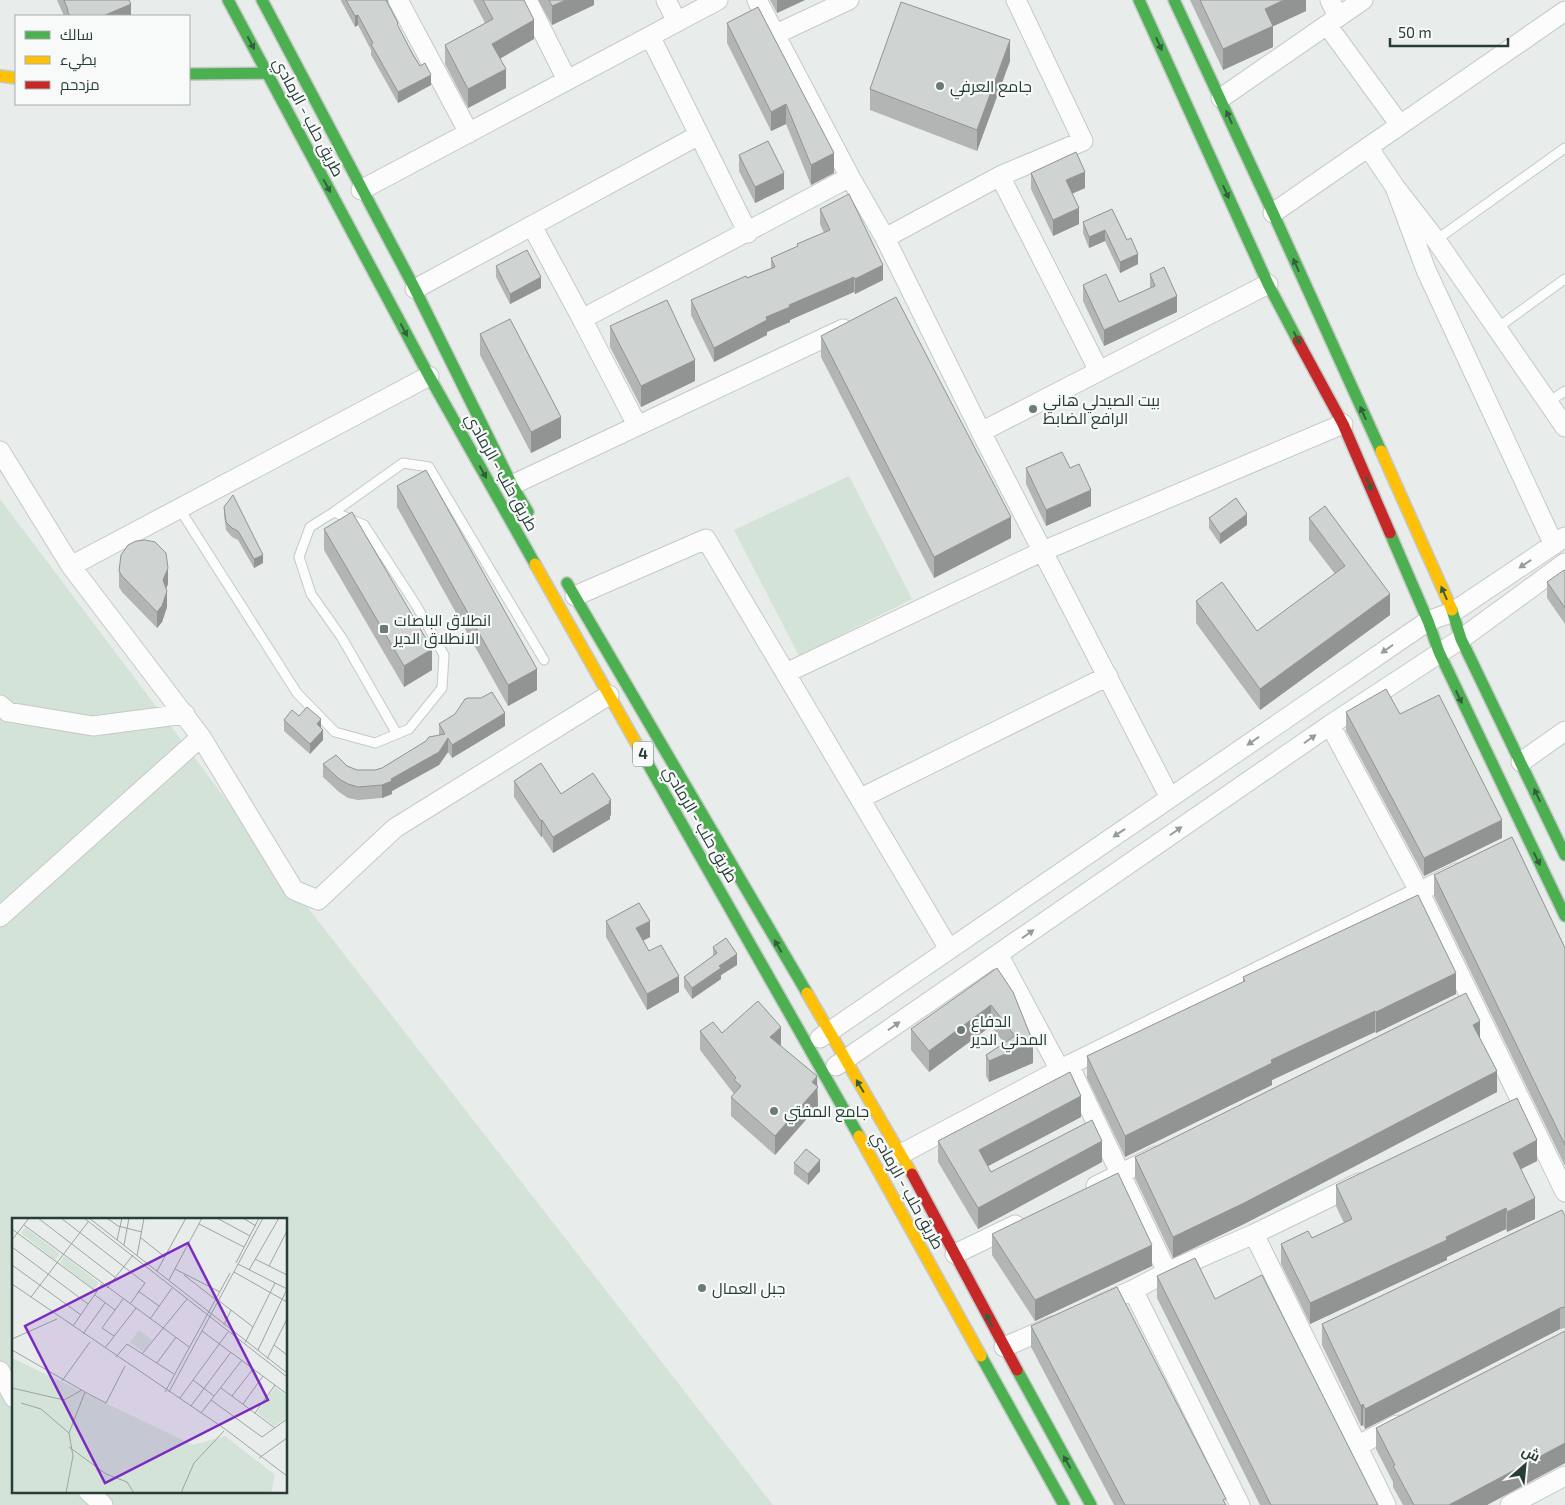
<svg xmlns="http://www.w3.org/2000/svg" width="1565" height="1505" font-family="'Exo 2',Cairo,sans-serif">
<rect width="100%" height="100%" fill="#e8ecea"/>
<path fill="#d3e3d8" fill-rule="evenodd" d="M849,476L912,599L799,656L734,530Z
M0,499L294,890L773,1505H0ZM14,1219H286V1491H14Z"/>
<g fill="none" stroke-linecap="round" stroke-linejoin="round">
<defs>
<path id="lane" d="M1436,240L1565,148
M1497,328L1565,279
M1547,403L1565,391
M179,508L297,693L335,732L375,743L409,729L442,688L444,655L416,605L364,525L334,512L310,527L299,557L311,594L342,638L397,734
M334,512L403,463L429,467L544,660"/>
<path id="street" d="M398,0L469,133
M527,0L567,80
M666,0L677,22
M757,0L850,177L885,238L981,432L1170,798
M1330,0L1338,17
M1327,25L1400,125
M774,35L849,0
M650,36L748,233
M1221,98L1363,0
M1368,147L1395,187L1436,240L1565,427
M1000,176L1099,371
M1395,187L1426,270L1554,545
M361,190L718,0
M1273,213L1565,11
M532,226L582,319
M885,238L1000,176L1083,141L1016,0
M415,289L699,135
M637,425L582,319L850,177
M981,432L1268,284
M0,451L71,566L201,737L0,917
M512,485L843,329
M71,566L429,376
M575,596L706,539L949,949
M786,673L1043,551L1343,424
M0,705L8,712L93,726L185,714
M1330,725L1419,891L1565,1192
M201,737L294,890L318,900L395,828L609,695
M1521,762L1565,731
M861,798L1108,676
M998,954L1060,1070
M820,1038L1428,621L1453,612L1565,537
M1069,1065L1167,1272
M836,1066L1330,725L1461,639L1565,563
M901,1154L1069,1065L1457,873
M1096,1186L1156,1156
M1254,1234L1386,1505
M955,1254L1015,1225
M1133,1290L1240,1505
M1099,1305L1133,1290L1167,1272L1254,1234L1359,1183
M1004,1347L1053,1326
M0,1371L14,1398
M1357,1446L1397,1425
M88,1491L103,1505
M1510,1505L1565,1476"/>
<path id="fast" d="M228,0L429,376L535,564
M262,0L415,289L512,485L528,512
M1139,0L1268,284L1298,341
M1174,0L1273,213L1381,451
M189,74L266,73
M1390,533L1428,621L1439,652L1565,916
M567,583L807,993
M1452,610L1461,639L1565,855
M644,757L859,1136
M981,1356L1064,1505
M1017,1370L1091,1505"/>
<path id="slow" d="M0,76L16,78
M1381,451L1452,610
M535,564L644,757
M807,993L912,1174
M859,1136L981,1356"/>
<path id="jam" d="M1298,341L1343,424L1390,533
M912,1174L1017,1370"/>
</defs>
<use href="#lane" stroke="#c5c9c7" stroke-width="11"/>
<use href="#street" stroke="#c5c9c7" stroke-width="21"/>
<use href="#fast" stroke="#c4c9c7" stroke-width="14"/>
<use href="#slow" stroke="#c4c9c7" stroke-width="14"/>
<use href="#jam" stroke="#c4c9c7" stroke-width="14"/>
<use href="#lane" stroke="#fcfcfc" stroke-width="9"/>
<use href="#street" stroke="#fcfcfc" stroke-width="19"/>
<use href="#fast" stroke="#4caf50" stroke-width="11"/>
<use href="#slow" stroke="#ffc107" stroke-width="11"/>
<use href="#jam" stroke="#c62828" stroke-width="11"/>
</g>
<path fill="#b2b5b4" d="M57,0H129L131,16H64Z
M341,0H388V4L398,27L431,85L398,103L371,55V50L358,25L355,27L341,1Z
M473,0H524L534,39L500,59L506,88L468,108L445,64V45L485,23Z
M538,0H594V5L552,25Z
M770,0H805L777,13Z
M1190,0H1306V11L1273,26V47L1223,70Z
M758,7L834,173L811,185L786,124L771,131L727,43V23Z
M1010,61L977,151L870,110V89Z
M739,155L784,189L755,203L739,171Z
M1031,173L1085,188L1072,194L1079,224L1053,236L1031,189Z
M820,209L883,280L855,294L854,292L790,320V322L767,332V335L714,362L691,315V300L771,268V258L797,247V244L824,233L820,224Z
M1112,209L1138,264L1120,273L1105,241L1089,248L1083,233V222Z
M496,266L541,288L510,304L496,277Z
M1150,274L1177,312L1104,346L1083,301V285L1119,302L1150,288Z
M610,326L695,381L641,407L610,347Z
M480,334L561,438L531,453L480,355Z
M821,336L1011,538L934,578L821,357Z
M1026,468H1070L1091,506L1046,526L1026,484Z
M397,486L537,690L508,706L397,507Z
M224,507L263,563L254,568L238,540L232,537L226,530L224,515Z
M1209,518L1247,525L1220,544L1209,528Z
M1309,518L1390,615L1260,710L1196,623V601L1257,631L1335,574L1309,540Z
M324,529L432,670L404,687L324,550Z
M119,571L168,584L166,588L167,607L162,622L157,628L122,592L119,587Z
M1565,571V624L1547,598V582Z
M1346,712L1400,714L1502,838L1424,876L1346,731Z
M299,716L323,740L310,754L284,731V720Z
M439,724L505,726L452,758L448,752L439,765L392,791V794L382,798L358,800L348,798L339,792L323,777V764L347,766L357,770H375L382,768L439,735Z
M514,781L561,794L611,815L610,816V819L553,853L542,836L541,837L514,797Z
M1434,875L1565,948V1166L1434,896Z
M606,921L650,937L643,941L649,951L679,992L647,1010L606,937Z
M713,947L737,965L721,975V979L692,999L684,987V977L713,956Z
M1243,977L1456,994L1376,1033L1375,1032L1272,1080V1085L1125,1157L1087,1078V1056L1243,982Z
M1013,992L1033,1063L989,1082L986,1076V1055L1004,1043L991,1026L929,1072L911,1050V1029Z
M700,1031L722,1033L781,1046L817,1087L818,1106L775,1155L731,1116V1097L734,1094L700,1050Z
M1480,1039L1497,1092L1244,1224L1173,1258L1135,1178V1157Z
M1081,1117L987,1166L991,1172L1102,1162L978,1229L938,1162V1141Z
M1537,1161L1521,1169L1535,1219L1507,1232L1506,1229L1447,1257V1260L1310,1324L1281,1264V1244L1312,1238L1344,1223L1336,1206V1185Z
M794,1163L820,1171L808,1185L794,1174Z
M1565,1216V1328L1560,1329L1365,1429L1363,1425L1361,1426L1322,1345V1324Z
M992,1234L1152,1266L1035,1321L992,1255Z
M1157,1276L1215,1299L1378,1505H1260L1157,1298Z
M1031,1326L1226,1505H1114L1031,1347Z
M1376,1428L1565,1463L1487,1505H1403L1393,1487V1482L1376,1449Z"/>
<path fill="#919492" d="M566,0H594V5L552,25V6Z
M777,0H805L777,13Z
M1284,0H1306V11L1265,30V9Z
M131,4V16H103Z
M358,15V25L355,27V16Z
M534,20V39L492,63V44Z
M1273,26V47L1223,70V49Z
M1010,40V61L977,151V130Z
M506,69V88L468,108V89Z
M431,75V85L398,103V92Z
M786,104V124L771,131V112Z
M834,153V173L811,185V165Z
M1085,172V188L1066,196V180Z
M784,173V189L755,203V187Z
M1079,208V224L1053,236V220Z
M1105,230V241L1089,248V237Z
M1138,254V264L1120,273V262Z
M883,265V280L855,294V279Z
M541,277V288L510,304V294Z
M854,277V292L790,320V322L767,332V335L714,362V348L766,317L789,305Z
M1177,296V312L1104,346V330Z
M695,360V381L641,407V386Z
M561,417V438L531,453V432Z
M1091,490V506L1046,526V510Z
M1247,514V525L1220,544V534Z
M1011,517V538L934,578V557Z
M263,555V563L254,568V559Z
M168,568V584L163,596V580Z
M167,591V607L162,622L157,628V612Z
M1390,594V615L1260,710V689Z
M432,649V670L404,687V666Z
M537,669V690L508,706V685Z
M505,713V726L452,758V745Z
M321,719V730L317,724Z
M323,730V740L310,754V744Z
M448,738V752L439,765L392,791V794L382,798V785Z
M611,800V815L610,816V819L553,853V837Z
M542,820V836L541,837V821Z
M1502,820V838L1424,876V858Z
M650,921V937L636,944V928Z
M737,954V965L721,975V979L692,999V988L719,966Z
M1456,973V994L1376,1033V1012Z
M679,976V992L647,1010V994Z
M991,1005V1026L929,1072V1051Z
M1375,1011V1032L1272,1080V1085L1125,1157V1136L1271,1060Z
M1480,1021V1042L1473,1025Z
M781,1027V1046L770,1056V1037Z
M1033,1042V1063L989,1082V1061Z
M1497,1071V1092L1244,1224L1173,1258V1237Z
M817,1076L818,1106L775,1155V1136Z
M1081,1096V1117L979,1171V1150Z
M1537,1140V1161L1513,1173V1153Z
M1102,1141V1162L978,1229V1208Z
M820,1160V1171L808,1185V1174Z
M1535,1198V1219L1507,1232V1212Z
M1506,1208V1229L1447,1257V1260L1310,1324V1303Z
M1152,1245V1266L1035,1321V1300Z
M1560,1308V1329L1365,1429V1409Z
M1363,1404V1425L1361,1426V1406Z
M1565,1443V1463L1487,1505H1449Z"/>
<path fill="#cfd3d1" stroke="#919492" d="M64,0H129L131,4L103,16H70L67,10H68Z
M346,0H386L398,23L397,24L413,55L420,66L425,63L431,75L398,92L371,44L373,43L358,15L355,16Z
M483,0H524L534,20L492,44L506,69L468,89L445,45L493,19Z
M549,0H566L552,6Z
M1200,0H1284L1265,9L1273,26L1223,49Z
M901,2L1010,40L977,130L870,89Z
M758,7L834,153L811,165L786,104L771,112L727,23Z
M768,141L784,173L755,187L739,155Z
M1076,152L1085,172L1066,180L1079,208L1053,220L1031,173Z
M849,194L883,265L855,279L854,277L789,305L790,307L766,317L767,320L714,348L691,300L746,276L747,278L775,267L771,258L798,246L797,244L830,230L820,209Z
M1112,209L1127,240L1131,238L1138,254L1120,262L1105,230L1089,237L1083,222Z
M527,250L541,277L510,294L496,266Z
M1164,267L1177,296L1104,330L1083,285L1106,274L1119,302L1155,286L1150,274Z
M896,297L1011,517L934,557L821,336Z
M667,300L695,360L641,386L610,326Z
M510,319L561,417L531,432L480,334Z
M1062,452L1070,468L1079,464L1091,490L1046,510L1026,468Z
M426,470L537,669L508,685L397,486Z
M233,495L263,555L254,559L238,531L232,528L226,522L224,507Z
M1236,498L1247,514L1220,534L1209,518Z
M1325,506L1390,594L1260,689L1196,601L1222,582L1257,631L1345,566L1309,518Z
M352,512L432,649L404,666L324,529Z
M145,540L155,542L166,553L168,568L163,580L167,591L162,606L157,612L122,576L119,571L121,555L128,545L136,541Z
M1564,570L1565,571V608L1547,582Z
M1386,689L1400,714L1439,695L1502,820L1424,858L1346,712Z
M492,692L505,713L452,745L448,738L439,752L391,779L392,781L382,785L358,787L348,784L339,779L323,764L336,755L347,766L357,770H375L382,768L426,741L429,737L445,734L439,724L455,714L465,699L468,698H481Z
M307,707L321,719L317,724L323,730L310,744L284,720L292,710L299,716Z
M541,763L561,794L593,773L611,800L609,801L610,803L553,837L542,820L541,821L514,781Z
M1512,837L1565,948V1145L1434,875Z
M1418,895L1456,973L1376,1012L1375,1011L1271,1060L1272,1063L1125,1136L1087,1056L1245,981L1243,977Z
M639,903L650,921L636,928L649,951L661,945L679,976L647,994L606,921Z
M726,938L737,954L719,966L721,968L692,988L684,977L717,953L713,947Z
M997,968L1013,992L1033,1042L989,1061L986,1055L1015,1036L991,1005L929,1051L911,1029Z
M1466,993L1480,1021L1473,1025L1497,1071L1244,1203L1173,1237L1135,1157Z
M758,1001L781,1027L770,1037L817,1076L812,1082L818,1087L775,1136L731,1097L741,1086L734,1080L736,1078L700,1031L713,1022L722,1033Z
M1070,1072L1081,1096L979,1150L991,1172L1092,1120L1102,1141L978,1208L938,1141Z
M1517,1098L1537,1140L1513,1153L1535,1198L1507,1212L1506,1208L1446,1237L1447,1240L1310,1303L1281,1244L1308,1231L1312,1238L1352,1219L1336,1185Z
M806,1149L820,1160L808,1174L794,1163Z
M1118,1173L1152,1245L1035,1300L992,1234Z
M1562,1210L1565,1216V1307L1560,1308L1365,1409L1363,1404L1361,1406L1322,1324Z
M1195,1258L1215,1299L1262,1275L1378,1505H1271L1157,1276Z
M1117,1287L1226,1499L1223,1500L1226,1505H1125L1031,1326Z
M1565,1331V1443L1449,1505H1414L1393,1466L1395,1465L1376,1428Z"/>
<defs><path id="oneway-solid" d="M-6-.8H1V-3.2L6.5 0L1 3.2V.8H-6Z" transform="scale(1.25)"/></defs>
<g fill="#32603f">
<use href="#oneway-solid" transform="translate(251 43) rotate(62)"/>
<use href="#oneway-solid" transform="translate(1159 44) rotate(66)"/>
<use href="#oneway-solid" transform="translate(1229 117) rotate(-114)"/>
<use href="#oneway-solid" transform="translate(327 186) rotate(62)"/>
<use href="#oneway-solid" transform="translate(1226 192) rotate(66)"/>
<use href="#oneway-solid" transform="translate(1296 265) rotate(-114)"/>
<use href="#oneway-solid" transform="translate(404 330) rotate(62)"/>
<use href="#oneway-solid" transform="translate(1297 338) rotate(62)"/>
<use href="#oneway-solid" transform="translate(1363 413) rotate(-114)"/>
<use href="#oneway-solid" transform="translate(483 472) rotate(61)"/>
<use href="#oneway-solid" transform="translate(1369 484) rotate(67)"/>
<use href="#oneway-solid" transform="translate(1444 593) rotate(-114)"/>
<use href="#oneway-solid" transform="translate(1459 697) rotate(65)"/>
<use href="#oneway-solid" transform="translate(1537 795) rotate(-115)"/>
<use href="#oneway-solid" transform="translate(1537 859) rotate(63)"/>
<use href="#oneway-solid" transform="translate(778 946) rotate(-120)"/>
<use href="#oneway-solid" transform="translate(860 1086) rotate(-121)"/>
<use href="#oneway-solid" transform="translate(989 1320) rotate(-117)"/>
<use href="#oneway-solid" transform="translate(1067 1462) rotate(-119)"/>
</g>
<g fill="#929d9a">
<use href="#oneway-solid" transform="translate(1525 564) rotate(146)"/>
<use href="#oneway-solid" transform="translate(1387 649) rotate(145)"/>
<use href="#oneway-solid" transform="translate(1310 739) rotate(-35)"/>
<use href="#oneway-solid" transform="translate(1253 741) rotate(145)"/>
<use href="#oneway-solid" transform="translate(1176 831) rotate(-35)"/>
<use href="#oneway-solid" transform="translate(1119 833) rotate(146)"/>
<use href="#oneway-solid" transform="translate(1028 934) rotate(-35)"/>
<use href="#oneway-solid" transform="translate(894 1026) rotate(-35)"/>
</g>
<g fill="#6b7b76" stroke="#f7faf8" stroke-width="2">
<circle cx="940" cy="86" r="5"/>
<circle cx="1033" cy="409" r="5"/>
<rect x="379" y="624" width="10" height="10" rx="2.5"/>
<circle cx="961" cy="1030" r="5"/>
<circle cx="774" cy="1111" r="5"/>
<circle cx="702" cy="1288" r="5"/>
</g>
<g text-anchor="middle" stroke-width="4.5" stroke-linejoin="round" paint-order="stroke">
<rect fill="#f7faf8" stroke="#657672" stroke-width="1" x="633" y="741.5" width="20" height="25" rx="4"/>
<g font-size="15" font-weight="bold" fill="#273e38">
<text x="643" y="759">4</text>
</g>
<g font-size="16" fill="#273e38" stroke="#f7faf8" text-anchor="start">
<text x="950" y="92">جامع العرفي</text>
<text x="1043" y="406">بيت الصيدلي هاني<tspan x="1043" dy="18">الرافع الضابط</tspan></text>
<text x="394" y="626">انطلاق الباصات<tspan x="394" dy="18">الانطلاق الدير</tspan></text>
<text x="971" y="1027">الدفاع<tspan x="971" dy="18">المدني الدير</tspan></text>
<text x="784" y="1117">جامع المفتي</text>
<text x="712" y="1294">جبل العمال</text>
</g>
<g font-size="16" fill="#273e38" stroke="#f7faf8">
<text transform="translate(309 117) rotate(62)" y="6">طريق حلب - الرمادي</text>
<text transform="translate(502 472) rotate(61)" y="6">طريق حلب - الرمادي</text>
<text transform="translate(701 824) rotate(60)" y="6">طريق حلب - الرمادي</text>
<text transform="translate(908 1190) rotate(61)" y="6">طريق حلب - الرمادي</text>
</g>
</g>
<g transform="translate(12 1218)">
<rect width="275" height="275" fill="#e8ecea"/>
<path d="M13,9L48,36L43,42L9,15ZM52,38L87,65L82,71L48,45ZM127,112L140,122L131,134L118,124ZM0,140L181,227L213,218L263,257L259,275H0ZM263,169L275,178V199L263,208L245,195Z" fill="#d3e3d8"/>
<path fill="none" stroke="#9ba6a3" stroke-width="1" d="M26,0L104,60M49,0L133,65L118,86M72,0L275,159M77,0L275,155M95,0L106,8L130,14M205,0L238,18M231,0L244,8M187,6L232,29M12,7L177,129M0,11L85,74M129,20L153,39M0,22L17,0M105,22L110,0M112,27L117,0M0,29L76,86M125,38L132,0M243,41L275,57M224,45L247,0M226,46L275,71M0,47L69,97M257,48L275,13M163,51L208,74M237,52L267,0M145,53L174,0M222,54L275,84M172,57L204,82M157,62L190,0M0,66L213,211L275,258M95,70L121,37M126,73L147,88M83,77L103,92M19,79L76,4M206,82L241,109M138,101L160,70M212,107L219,92M61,108L90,66M190,113L275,176M71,116L93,85M102,118L90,110L111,81M0,121L45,101M233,125L263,65M262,127L275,137M93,130L124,90M0,132L73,174L57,215L61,238L54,275M246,132L275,71M130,136L175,81M104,139L115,126L162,156M255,141L275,101M145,145L164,119M181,162L202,178M50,163L78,124M0,170L52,182L70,172M209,170L263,210M73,174L94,185L113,148M153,174L218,55M157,174L251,0M220,178L241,151M168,180L216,114M199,182L250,219L275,201M9,185L29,191L57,215M231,186L251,158M179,188L219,134M189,195L230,142M243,195L263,167M57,229L94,256L115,264L122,275M247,240L275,220M169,275L182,245L212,213"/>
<path fill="#7b2cbf" fill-opacity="0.15" stroke="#7b2cbf" stroke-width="2.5" d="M176,25L256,182L93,265L13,108Z"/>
<rect width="275" height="275" fill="none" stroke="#273e38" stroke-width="2.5"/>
</g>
<rect x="15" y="15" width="175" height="90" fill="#f7faf8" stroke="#a4afab"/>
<rect x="25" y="31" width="25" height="8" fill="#4caf50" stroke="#a4afab"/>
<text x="60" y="40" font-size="15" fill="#273e38">سالك</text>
<rect x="25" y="56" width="25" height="8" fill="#ffc107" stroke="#a4afab"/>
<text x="60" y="65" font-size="15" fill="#273e38">بطيء</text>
<rect x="25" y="81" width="25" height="8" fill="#c62828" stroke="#a4afab"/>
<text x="60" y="90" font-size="15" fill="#273e38">مزدحم</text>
<g transform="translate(1525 1465) rotate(27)" stroke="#f7faf8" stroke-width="4" paint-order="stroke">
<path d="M0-4L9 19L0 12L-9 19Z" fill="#273e38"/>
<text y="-8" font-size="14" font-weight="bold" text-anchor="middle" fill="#273e38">ش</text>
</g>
<path d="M1390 38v8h118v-8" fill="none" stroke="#273e38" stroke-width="2.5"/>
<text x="1398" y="38" font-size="15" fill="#273e38" stroke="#f7faf8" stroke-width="4" paint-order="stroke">50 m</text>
</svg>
